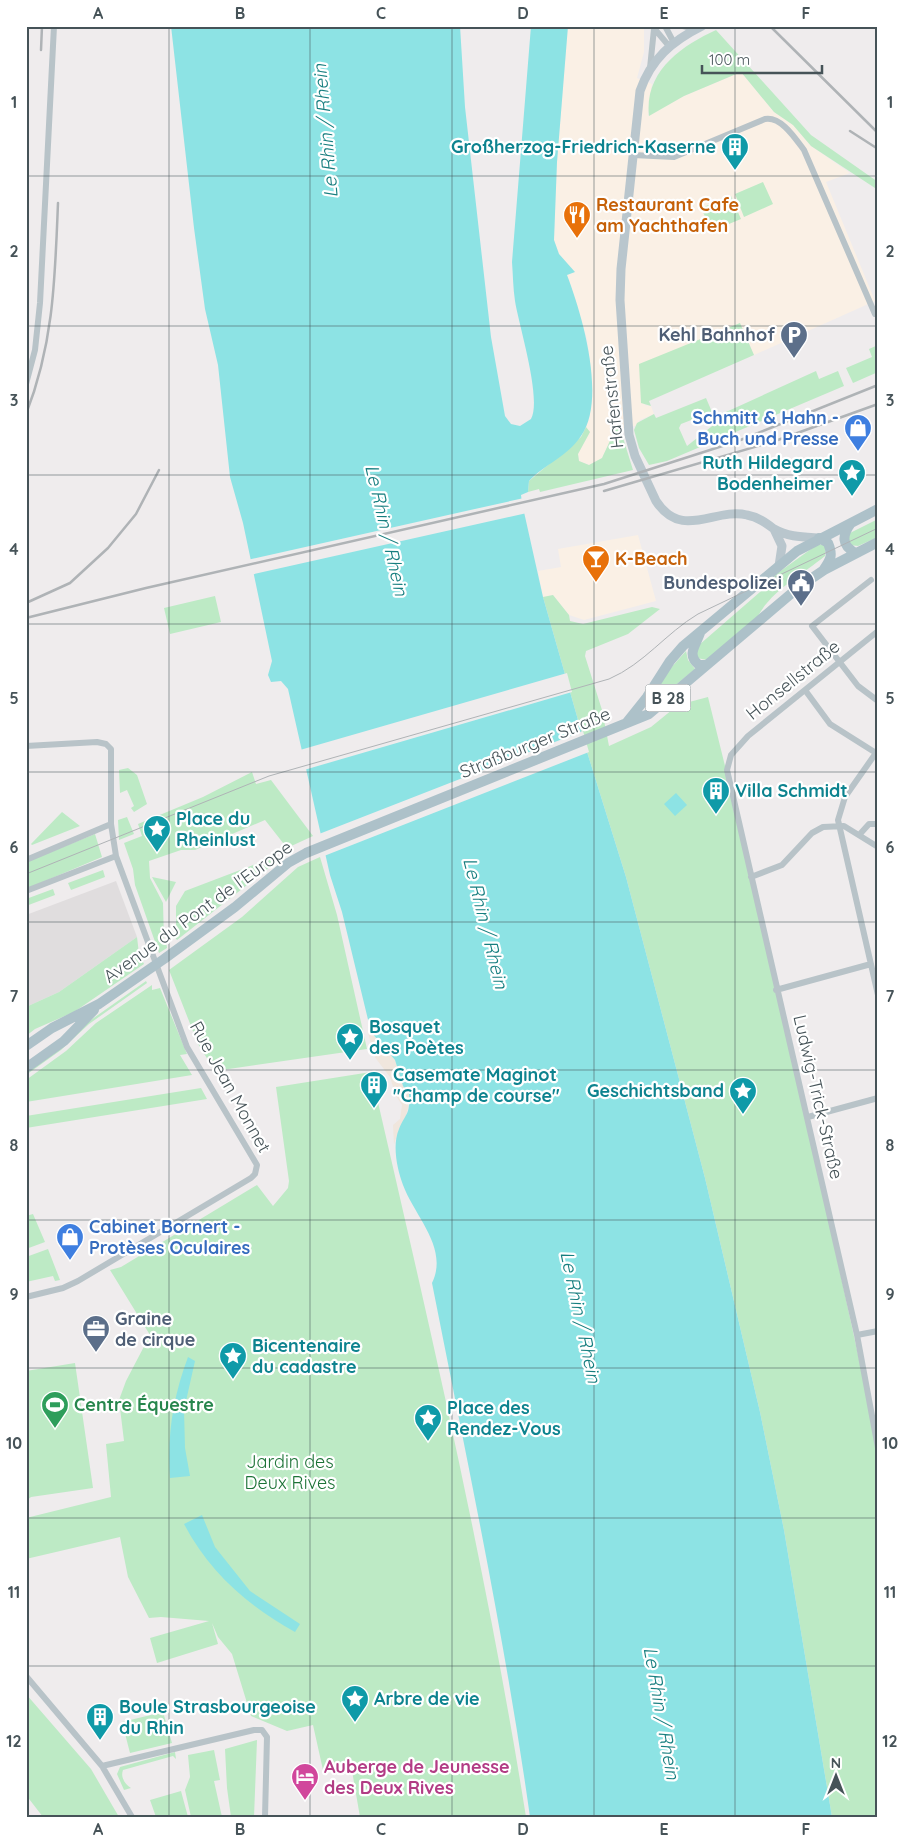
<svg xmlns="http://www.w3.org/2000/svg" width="904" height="1843" font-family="Quicksand,sans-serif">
<rect width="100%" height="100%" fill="#efeced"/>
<path fill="#faf0e5" d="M568,26H644V52L637,78L652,84L648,116L684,96L741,72L774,112L793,125L811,146L850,173L826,182L875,301L754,355L740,323L644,405L651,406L654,414L640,420L635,426L615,430L602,458L589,465L579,461L578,454L590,432L586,427L590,416V362L587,339L567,275L574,272L559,254L554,240L557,162Z
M638,535L656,601L584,620L569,615L553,595L543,597L538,571L561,567L558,549Z"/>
<path fill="#e0ddde" d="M116,881L137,937L59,992L26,1007V915Z"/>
<path fill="#bdeac5" d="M716,30L811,135L878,182V190L811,146L793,125L774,112L741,72L684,96L649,116C644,72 681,46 716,30Z
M763,182L773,204L744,217L735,194Z
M731,196L741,219L712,231L701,208Z
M740,323L754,355L649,401L651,406L641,403L639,364Z
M878,345V372L853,383L846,368L872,357L869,349Z
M816,371L819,379L838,371L844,386L667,461L649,465L639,448L634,430L637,423L654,414L656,418L706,398L712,412L681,424L679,428L687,446L716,423L715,417Z
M586,427L590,432L578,454L579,461L589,465L602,458L615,430L620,428L633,470L540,492L539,489L528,492L529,481L581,437Z
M878,519V537L858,546L850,545L848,534Z
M818,544L826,546L825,556C802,575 773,589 758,616L707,660L697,658L696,650L699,645L767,586L775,575Z
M553,595L569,615L570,621L583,624L652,607L660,609L628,634L586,651L585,656L602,710L609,746L651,727L678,705L708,697L763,920L878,1446V1817H832L784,1530L760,1412L705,1178L626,877L588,755L543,597Z
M215,596L221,622L170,634L164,608Z
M686,651L688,660L695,669L649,707L648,704L669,670Z
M128,768L137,775L147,804L134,812L131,808L134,806L127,790L120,793L119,770Z
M252,772L256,784L271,780L313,836L287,848L265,820L195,850H181L149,861L150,878L163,903L164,941L166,940L167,948L159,953L135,885L133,869L124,843L142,836L138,824L203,797Z
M62,812L80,826L32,845L31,844Z
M127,817L134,834L119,840L118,820Z
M95,834L102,857L26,889V862Z
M274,857L279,860L177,940L173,935L176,932V906L185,891Z
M320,857L337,915L367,1049L215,1071L198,1044L169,970L242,917L298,867Z
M103,870L105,877L71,890L68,883Z
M152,877L176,882L166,902Z
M53,889L55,895L26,906V899Z
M137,937L139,954L144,964L74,1012L35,1029L26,1036V1007L59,992Z
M146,981L147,983L89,1024L61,1050L26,1075V1073L88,1022Z
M152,985V990L160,988L187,1054L180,1055L192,1075L26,1102V1080L66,1051L96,1023Z
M371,1072C428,1319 486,1566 526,1817H360L351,1765L323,1770L313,1725L287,1731L251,1716L232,1654L218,1637L212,1623L218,1644L157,1663L150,1638L209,1621L161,1617L149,1618L128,1577L120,1537L26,1559V1518L111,1497L106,1444L124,1441L119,1400L126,1381L150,1335L110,1270L121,1267L257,1185L273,1206L288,1188L289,1181L276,1087Z
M201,1088L207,1099L26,1128V1116Z
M33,1214L45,1242L26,1249V1216Z
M48,1249L60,1280L55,1281L53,1276L26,1282V1257Z
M75,1363L93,1488L31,1497L26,1501V1371Z
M26,1694L91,1769L119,1817H43L26,1795Z
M163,1712L172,1743L130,1753L122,1722Z
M257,1740L254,1817H231L227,1788L225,1749Z
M214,1750L220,1780L214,1781L222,1817H191L185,1790L190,1777L188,1755Z
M175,1752L176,1759L173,1756L123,1770C120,1778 126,1785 131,1788L124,1790L117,1774L120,1767Z
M181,1791L188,1817H156L150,1800Z"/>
<path fill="#f0e6dd" d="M368,1032H371L395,1060L403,1086L409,1094C410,1117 400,1123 394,1145L393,1125L400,1119L402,1105L396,1096L390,1077L374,1056Z"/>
<path fill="#8de3e4" d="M171,26H460L465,107L491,337L505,416L511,424L520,426L531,419C542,399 519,326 515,301C513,288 513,275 512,262L531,26H568L557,162L554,240L559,254L575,272L567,275C582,314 607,399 581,436C567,457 545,464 529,481L528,492L521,495L522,503L543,597L588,755L626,877L705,1178L760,1412L784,1530L832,1817H530C505,1638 467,1461 432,1283C449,1248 415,1217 403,1185C397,1169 392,1145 399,1129C406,1112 410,1116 409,1094L403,1086L395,1060L371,1032L342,912L330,875L288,689L281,681L271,682L268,675L272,661L243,523L230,477L218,365L205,309L194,228Z
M676,793L687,805L675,816L664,804Z
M188,1357L195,1361L184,1410L185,1448L190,1476L170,1478C167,1435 173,1397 188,1357Z
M202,1515L215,1547L250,1591L300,1624L295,1632C247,1605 210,1573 184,1524Z"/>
<path fill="#efeced" d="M524,498L527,513L250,575L247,560Z
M567,673L572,692L304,770L300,750Z
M583,731L589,752L324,856L319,834Z"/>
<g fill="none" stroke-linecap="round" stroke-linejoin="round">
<path stroke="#b8c3c8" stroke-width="6" d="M665,26L674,43
M683,26L697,29
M653,27L669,46
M650,68L654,29
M633,155L674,157L765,119C781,116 795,138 804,150L875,314
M26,384L35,350L40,303L54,26
M871,580L812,626L858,686L878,701
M878,631L748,736L731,755L727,770L857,1335L878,1448
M805,690L830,724L876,753
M26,746L97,742L106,744L111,749V824L116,856L187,1047L257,1165L255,1174L251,1178L78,1281L63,1288L26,1297
M878,750L845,797L838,820L878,995
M860,834L869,824H878
M26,860L111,824
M751,877L782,865L812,833L823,827L844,826L878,847
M26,891L116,856
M776,990L871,964
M808,1117L878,1098
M857,1335L878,1331
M26,1676L102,1766L132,1817
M102,1766L254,1730H262L267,1737L265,1817"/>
<path stroke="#b9c6cd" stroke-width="9" d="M702,26C672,41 651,59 640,91L621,269L620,300L629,435L635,456L656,501C682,541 715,507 747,515C758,517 766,523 774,529C788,537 803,537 819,538
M774,529L782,546L779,566"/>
<path stroke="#adc1c9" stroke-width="10" d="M851,523C842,535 841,546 856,553
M819,538L828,543C833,555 831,559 824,569
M700,633C696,645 686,655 699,665H707
M627,722L647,697L670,661L683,646L797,551L878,509
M26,1046L52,1028L99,1004L164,959L235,907L288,863L306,853L649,714L799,587L824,570L878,542
M26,1068L64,1041L94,1010"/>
<path stroke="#afb3b6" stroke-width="1" d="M26,874L269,776L609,679C644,664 666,633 698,614L878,528"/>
<path stroke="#afb3b6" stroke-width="2.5" d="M770,26L878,133
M41,50L42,26
M850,131L878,149
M26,414C54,343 55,277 58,203
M604,491L775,441L878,404
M26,603L70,583L108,548L136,514L159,470
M26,618L146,588L604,484L738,441L878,385"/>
</g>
<path fill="none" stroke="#465358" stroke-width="1" stroke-opacity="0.55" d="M169,26V1817M310,26V1817M452,26V1817M594,26V1817M735,26V1817M26,176H878M26,326H878M26,475H878M26,624H878M26,772H878M26,922H878M26,1070H878M26,1220H878M26,1368H878M26,1518H878M26,1666H878"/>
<defs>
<symbol id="building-pin" viewBox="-11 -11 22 30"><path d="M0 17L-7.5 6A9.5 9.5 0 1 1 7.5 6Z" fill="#0f9aa8" stroke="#fff"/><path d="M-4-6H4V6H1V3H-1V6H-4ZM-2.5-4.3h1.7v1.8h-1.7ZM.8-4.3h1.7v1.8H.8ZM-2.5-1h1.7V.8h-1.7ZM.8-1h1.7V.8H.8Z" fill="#fff"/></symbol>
<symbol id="restaurant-pin" viewBox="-11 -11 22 30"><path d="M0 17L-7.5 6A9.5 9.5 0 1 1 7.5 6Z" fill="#e8710a" stroke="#fff"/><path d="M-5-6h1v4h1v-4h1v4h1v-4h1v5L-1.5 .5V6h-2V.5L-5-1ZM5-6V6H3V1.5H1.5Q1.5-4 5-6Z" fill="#fff"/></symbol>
<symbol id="parking-pin" viewBox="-11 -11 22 30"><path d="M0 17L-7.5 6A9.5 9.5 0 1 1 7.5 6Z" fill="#5c6f8a" stroke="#fff"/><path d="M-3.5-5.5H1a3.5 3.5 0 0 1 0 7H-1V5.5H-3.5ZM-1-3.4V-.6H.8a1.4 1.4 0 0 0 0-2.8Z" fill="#fff"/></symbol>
<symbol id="shop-pin" viewBox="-11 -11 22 30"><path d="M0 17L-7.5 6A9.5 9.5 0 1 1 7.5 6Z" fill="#3f7fe0" stroke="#fff"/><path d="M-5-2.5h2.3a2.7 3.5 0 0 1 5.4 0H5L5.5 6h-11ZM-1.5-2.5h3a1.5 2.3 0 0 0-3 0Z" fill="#fff"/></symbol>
<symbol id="sight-pin" viewBox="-11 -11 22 30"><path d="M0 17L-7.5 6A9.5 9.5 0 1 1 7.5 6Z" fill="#0f9aa8" stroke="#fff"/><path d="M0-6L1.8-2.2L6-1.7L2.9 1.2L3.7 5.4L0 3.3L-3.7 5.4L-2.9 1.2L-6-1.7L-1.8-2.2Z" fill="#fff"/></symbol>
<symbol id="bar-pin" viewBox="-11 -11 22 30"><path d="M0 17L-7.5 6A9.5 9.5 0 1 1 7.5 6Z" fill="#e8710a" stroke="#fff"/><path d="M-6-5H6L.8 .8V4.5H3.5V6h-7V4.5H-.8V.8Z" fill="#fff"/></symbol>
<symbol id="civic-pin" viewBox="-11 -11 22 30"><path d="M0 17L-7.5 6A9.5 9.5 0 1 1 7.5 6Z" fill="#5c6f8a" stroke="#fff"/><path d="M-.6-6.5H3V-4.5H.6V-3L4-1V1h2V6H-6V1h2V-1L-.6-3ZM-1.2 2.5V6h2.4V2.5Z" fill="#fff"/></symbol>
<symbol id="office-pin" viewBox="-11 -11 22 30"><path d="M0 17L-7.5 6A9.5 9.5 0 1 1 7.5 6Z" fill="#5c6f8a" stroke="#fff"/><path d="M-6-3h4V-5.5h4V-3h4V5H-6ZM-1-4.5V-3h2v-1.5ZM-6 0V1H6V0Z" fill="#fff"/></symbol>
<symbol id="stadium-pin" viewBox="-11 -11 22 30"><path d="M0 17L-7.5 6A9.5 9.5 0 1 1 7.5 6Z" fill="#2e9e5b" stroke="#fff"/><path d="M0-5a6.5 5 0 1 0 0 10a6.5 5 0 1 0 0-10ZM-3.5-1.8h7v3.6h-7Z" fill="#fff"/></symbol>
<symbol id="hotel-pin" viewBox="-11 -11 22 30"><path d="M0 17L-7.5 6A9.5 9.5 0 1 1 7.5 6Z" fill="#d1479c" stroke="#fff"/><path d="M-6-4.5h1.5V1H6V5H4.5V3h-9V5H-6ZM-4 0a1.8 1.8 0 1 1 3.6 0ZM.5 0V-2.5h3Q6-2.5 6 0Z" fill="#fff"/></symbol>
</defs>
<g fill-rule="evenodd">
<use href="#building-pin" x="719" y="131" width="32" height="43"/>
<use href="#restaurant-pin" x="561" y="199" width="32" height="43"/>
<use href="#parking-pin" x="778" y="319" width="32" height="43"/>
<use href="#shop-pin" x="842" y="412" width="32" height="43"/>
<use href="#sight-pin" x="836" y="457" width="32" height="43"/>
<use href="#bar-pin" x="580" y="543" width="32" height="43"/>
<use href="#civic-pin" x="785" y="567" width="32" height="43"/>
<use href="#building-pin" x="700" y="775" width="32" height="43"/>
<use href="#sight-pin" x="141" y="813" width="32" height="43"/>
<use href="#sight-pin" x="334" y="1021" width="32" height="43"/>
<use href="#building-pin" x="358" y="1069" width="32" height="43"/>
<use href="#sight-pin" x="727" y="1075" width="32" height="43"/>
<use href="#shop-pin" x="54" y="1221" width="32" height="43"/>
<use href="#office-pin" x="80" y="1313" width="32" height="43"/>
<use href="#sight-pin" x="217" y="1340" width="32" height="43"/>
<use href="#stadium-pin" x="39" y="1389" width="32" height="43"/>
<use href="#sight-pin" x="412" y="1402" width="32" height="43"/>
<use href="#sight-pin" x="339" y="1683" width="32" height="43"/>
<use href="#building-pin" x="84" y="1701" width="32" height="43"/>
<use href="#hotel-pin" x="289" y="1761" width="32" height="43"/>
</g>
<g text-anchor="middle" stroke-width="4.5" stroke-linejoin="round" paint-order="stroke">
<rect fill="#fff" stroke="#7e878a" stroke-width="1" x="645.5" y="684.5" width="45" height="27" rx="4"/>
<g font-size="16" font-weight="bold" fill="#465358">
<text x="668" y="704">B 28</text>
</g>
<g font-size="18" font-weight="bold" fill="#0d838f" stroke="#fff" text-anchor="start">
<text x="716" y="153" text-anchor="end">Großherzog-Friedrich-Kaserne</text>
<text x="833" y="469" text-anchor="end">Ruth Hildegard<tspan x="833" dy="21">Bodenheimer</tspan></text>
<text x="735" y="797">Villa Schmidt</text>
<text x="176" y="825">Place du<tspan x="176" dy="21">Rheinlust</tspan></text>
<text x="369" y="1033">Bosquet<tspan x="369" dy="21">des Poètes</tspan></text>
<text x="393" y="1081">Casemate Maginot<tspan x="393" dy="21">"Champ de course"</tspan></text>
<text x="724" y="1097" text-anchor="end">Geschichtsband</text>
<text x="252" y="1352">Bicentenaire<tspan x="252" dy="21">du cadastre</tspan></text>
<text x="447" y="1414">Place des<tspan x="447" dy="21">Rendez-Vous</tspan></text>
<text x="374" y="1705">Arbre de vie</text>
<text x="119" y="1713">Boule Strasbourgeoise<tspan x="119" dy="21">du Rhin</tspan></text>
</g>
<g font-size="18" font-weight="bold" fill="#c56008" stroke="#fff" text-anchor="start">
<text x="596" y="211">Restaurant Cafe<tspan x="596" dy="21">am Yachthafen</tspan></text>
<text x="615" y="565">K-Beach</text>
</g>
<g font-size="18" font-weight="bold" fill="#4e5e75" stroke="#fff" text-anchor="end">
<text x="775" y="341">Kehl Bahnhof</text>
<text x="782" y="589">Bundespolizei</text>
<text x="115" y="1325" text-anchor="start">Graine<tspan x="115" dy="21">de cirque</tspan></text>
</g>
<g font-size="18" fill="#465358" stroke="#fff">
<text transform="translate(612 397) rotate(-96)" y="6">Hafenstraße</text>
<text transform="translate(793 680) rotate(-39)" y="6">Honsellstraße</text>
<text transform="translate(535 743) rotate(-22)" y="6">Straßburger Straße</text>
<text transform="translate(198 912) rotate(-36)" y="6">Avenue du Pont de l'Europe</text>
<text transform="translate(230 1087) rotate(61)" y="6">Rue Jean Monnet</text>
<text transform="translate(818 1097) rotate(77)" y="6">Ludwig-Trick-Straße</text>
</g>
<g font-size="18" font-weight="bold" fill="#366cbe" stroke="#fff" text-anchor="end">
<text x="839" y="424">Schmitt &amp; Hahn -<tspan x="839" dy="21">Buch und Presse</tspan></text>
<text x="89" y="1233" text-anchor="start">Cabinet Bornert -<tspan x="89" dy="21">Protèses Oculaires</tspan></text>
</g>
<g font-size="18" font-weight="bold" fill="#27864d" stroke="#fff" text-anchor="start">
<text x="74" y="1411">Centre Équestre</text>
</g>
<g font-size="18" fill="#1d7337" stroke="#fff">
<text x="290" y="1468">Jardin des<tspan x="290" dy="21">Deux Rives</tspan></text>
</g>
<g font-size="18" font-weight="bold" fill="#b23c85" stroke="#fff" text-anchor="start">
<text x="324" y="1773">Auberge de Jeunesse<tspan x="324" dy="21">des Deux Rives</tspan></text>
</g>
<g font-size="19" font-style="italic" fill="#167e7f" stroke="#fff">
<text transform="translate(325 131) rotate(-95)" y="7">Le Rhin / Rhein</text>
<text transform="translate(387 530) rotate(77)" y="7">Le Rhin / Rhein</text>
<text transform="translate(486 923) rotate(76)" y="7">Le Rhin / Rhein</text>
<text transform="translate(581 1317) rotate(78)" y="7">Le Rhin / Rhein</text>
<text transform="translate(662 1713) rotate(80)" y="7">Le Rhin / Rhein</text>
</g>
</g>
<rect width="904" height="1843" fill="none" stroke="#ffffff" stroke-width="55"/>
<g transform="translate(836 1776)" stroke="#ffffff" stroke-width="4" paint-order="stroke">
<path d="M0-4L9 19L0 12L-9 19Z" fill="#465358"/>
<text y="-8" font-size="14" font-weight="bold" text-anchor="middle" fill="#465358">N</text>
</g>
<path d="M702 65v8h120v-8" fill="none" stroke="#465358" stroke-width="2.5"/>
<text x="709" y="65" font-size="15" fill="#465358" stroke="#ffffff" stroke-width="4" paint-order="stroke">100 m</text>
<rect x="28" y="28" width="848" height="1788" fill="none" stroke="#465358" stroke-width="2"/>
<g font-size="16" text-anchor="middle" font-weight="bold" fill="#465358">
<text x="98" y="19">A</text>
<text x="240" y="19">B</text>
<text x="381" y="19">C</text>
<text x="523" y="19">D</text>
<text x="664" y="19">E</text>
<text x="806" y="19">F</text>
<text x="14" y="108">1</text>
<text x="890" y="108">1</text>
<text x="14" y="257">2</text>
<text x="890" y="257">2</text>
<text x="14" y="406">3</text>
<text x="890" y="406">3</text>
<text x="14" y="555">4</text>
<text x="890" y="555">4</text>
<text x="14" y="704">5</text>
<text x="890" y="704">5</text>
<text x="14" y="853">6</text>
<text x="890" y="853">6</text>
<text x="14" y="1002">7</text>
<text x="890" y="1002">7</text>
<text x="14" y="1151">8</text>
<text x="890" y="1151">8</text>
<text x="14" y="1300">9</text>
<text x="890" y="1300">9</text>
<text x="14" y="1449">10</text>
<text x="890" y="1449">10</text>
<text x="14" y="1598">11</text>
<text x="890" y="1598">11</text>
<text x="14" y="1747">12</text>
<text x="890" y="1747">12</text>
<text x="98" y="1835">A</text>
<text x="240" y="1835">B</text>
<text x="381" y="1835">C</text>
<text x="523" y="1835">D</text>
<text x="664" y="1835">E</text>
<text x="806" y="1835">F</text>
</g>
</svg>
